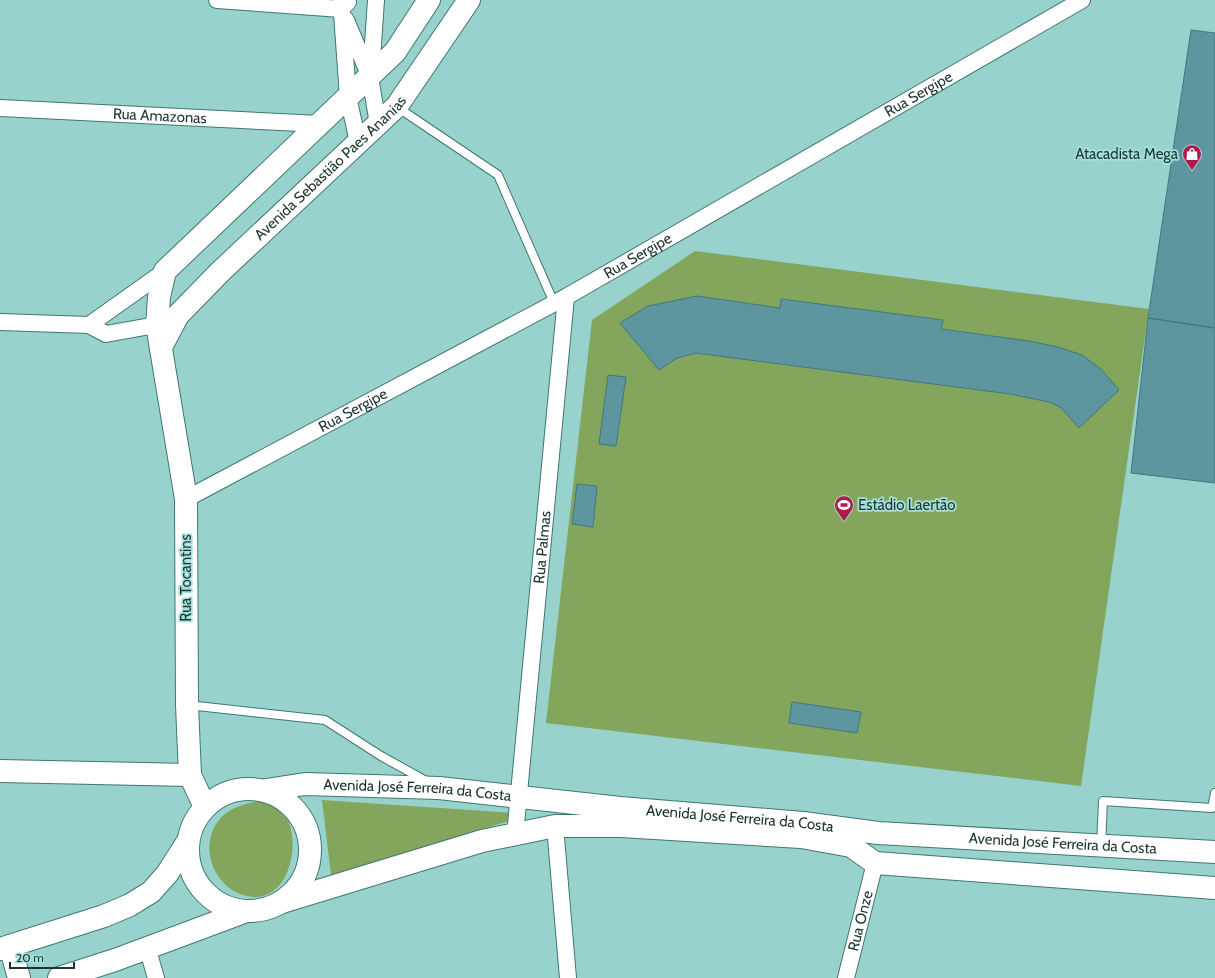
<svg xmlns="http://www.w3.org/2000/svg" width="1215" height="978" font-family="Cabin,sans-serif">
<rect width="100%" height="100%" fill="#98d2cd"/>
<path fill="#83a55c" d="M695,251L1149,309L1081,786L546,723L592,320Z
M322,800L512,813L509,821L331,875Z
M254,802C260,802 268,801 273,803C306,819 296,900 253,897C244,896 235,893 228,887C205,868 202,832 226,813C234,807 245,804 254,802Z"/>
<path fill="#5e969f" stroke="#407881" d="M1191,30L1215,33V328L1148,318Z
M697,296L780,308L781,299L943,320L941,329L1029,341L1058,347L1082,355L1101,369L1119,390L1079,428L1060,407L1049,402L1010,394L696,353L677,358L659,370L620,323L648,306Z
M1148,318L1215,328V483L1131,473Z
M608,375L626,377L616,446L599,444Z
M577,484L597,486L593,527L572,524Z
M792,702L861,712L857,733L789,723Z"/>
<g fill="none" stroke-linecap="round" stroke-linejoin="round">
<defs>
<path id="lane" d="M397,107L498,175L554,303
M188,705L325,720L381,756L428,782
M1101,846L1103,801L1212,808L1215,793"/>
<g id="street">
<path d="M217,0L341,9L348,2"/>
<path d="M341,0L348,97L358,142"/>
<path d="M346,20L370,77L378,124"/>
<path d="M371,74L376,0"/>
<path id="s1" d="M0,108L320,124"/>
<path d="M0,322L89,325L106,334L167,323"/>
<path d="M89,325L165,271"/>
<path id="s2" d="M186,499L566,297L1082,0"/>
<path d="M555,826L568,978"/>
<path id="s3" d="M515,835L566,297"/>
<path d="M147,947L156,978"/>
<path id="s4" d="M846,978L875,863"/>
</g>
<g id="secondary">
<path id="s5" d="M161,347L178,315L221,271L397,106L469,0"/>
<path d="M0,771L190,775"/>
<circle cx="249" cy="850" r="61"/>
<path id="s6" d="M266,790L305,784L439,788L620,808L803,823L878,833L1215,852"/>
<path d="M205,807L190,775L187,705L186,499L157,325L159,297L165,271L395,52L429,0"/>
<path d="M282,902L482,841L555,826H621L801,837L851,846L875,863L1215,888"/>
<path d="M10,946L19,978"/>
<path d="M0,949L104,916L130,905L151,892L167,874L188,841"/>
<path d="M59,978L115,960L244,912"/>
</g>
</defs>
<use href="#lane" stroke="#3f7773" stroke-width="10"/>
<use href="#street" stroke="#3f7773" stroke-width="18"/>
<use href="#secondary" stroke="#3f7773" stroke-width="24"/>
<use href="#lane" stroke="#fff" stroke-width="8"/>
<use href="#street" stroke="#fff" stroke-width="16"/>
<use href="#secondary" stroke="#fff" stroke-width="22"/>
</g>
<defs>
<symbol id="shop-pin" viewBox="-11 -11 22 30"><path d="M0 17L-7.5 6A9.5 9.5 0 1 1 7.5 6Z" fill="#ad1b4a" stroke="#a5e0da"/><path d="M-5-2.5h2.3a2.7 3.5 0 0 1 5.4 0H5L5.5 6h-11ZM-1.5-2.5h3a1.5 2.3 0 0 0-3 0Z" fill="#fff"/></symbol>
<symbol id="stadium-pin" viewBox="-11 -11 22 30"><path d="M0 17L-7.5 6A9.5 9.5 0 1 1 7.5 6Z" fill="#ad1b4a" stroke="#a5e0da"/><path d="M0-5a6.5 5 0 1 0 0 10a6.5 5 0 1 0 0-10ZM-3.5-1.8h7v3.6h-7Z" fill="#fff"/></symbol>
</defs>
<g fill-rule="evenodd">
<use href="#shop-pin" x="1181" y="143" width="22" height="30"/>
<use href="#stadium-pin" x="833" y="494" width="22" height="30"/>
</g>
<g text-anchor="middle" stroke-width="3.5" stroke-linejoin="round" paint-order="stroke">
<g font-size="15" fill="#1d3533" stroke="#a5e0da">
<text dy="5" stroke="none"><textPath href="#s2" startOffset="837">Rua Sergipe</textPath></text>
<text dy="5" stroke="none"><textPath href="#s1" startOffset="160">Rua Amazonas</textPath></text>
<text dy="5" stroke="none"><textPath href="#s5" startOffset="248">Avenida Sebastião Paes Ananias</textPath></text>
<text dy="5" stroke="none"><textPath href="#s2" startOffset="513">Rua Sergipe</textPath></text>
<text dy="5" stroke="none"><textPath href="#s2" startOffset="189">Rua Sergipe</textPath></text>
<text dy="5" stroke="none"><textPath href="#s3" startOffset="289">Rua Palmas</textPath></text>
<text transform="translate(186 578) rotate(-90)" y="5">Rua Tocantins</text>
<text dy="5" stroke="none"><textPath href="#s6" startOffset="152">Avenida José Ferreira da Costa</textPath></text>
<text dy="5" stroke="none"><textPath href="#s6" startOffset="476">Avenida José Ferreira da Costa</textPath></text>
<text dy="5" stroke="none"><textPath href="#s6" startOffset="800">Avenida José Ferreira da Costa</textPath></text>
<text dy="5" stroke="none"><textPath href="#s4" startOffset="59">Rua Onze</textPath></text>
</g>
<g font-size="15" fill="#1d3533" stroke="#a5e0da" text-anchor="end">
<text x="1178" y="159">Atacadista Mega</text>
<text x="858" y="510" text-anchor="start">Estádio Laertão</text>
</g>
</g>
<path d="M10 962v6h64v-6" fill="none" stroke="#1d3533" stroke-width="2"/>
<text x="16" y="962" font-size="12" fill="#1d3533" stroke="#a5e0da" stroke-width="3" paint-order="stroke">20 m</text>
</svg>
